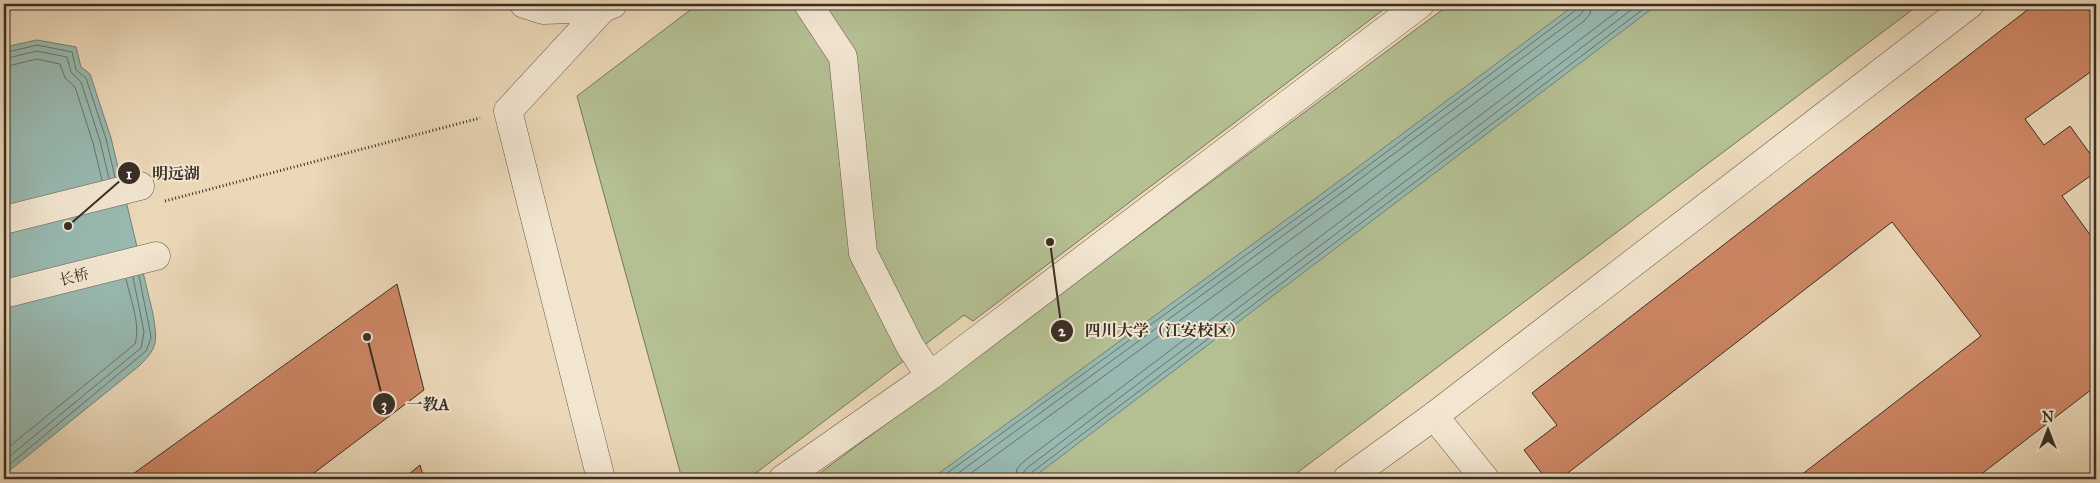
<svg xmlns="http://www.w3.org/2000/svg" width="2100" height="483" font-family="'IM FELL Great Primer','Noto Serif SC',serif">
<rect width="100%" height="100%" fill="#ebd8b8"/>
<filter id="stains"><feTurbulence type="fractalNoise" baseFrequency=".004" numOctaves="4"/><feColorMatrix values="0 0 0 0 .2 0 0 0 0 .09 0 0 0 0 .02 0 0 0 .5 -.17"/></filter>
<radialGradient id="worn" r=".72"><stop offset=".6" stop-color="#630" stop-opacity="0"/><stop offset="1" stop-color="#630" stop-opacity=".3"/></radialGradient>
<path fill="#b4bf92" stroke="#76765c" d="M698,4H1391L973,321L964,315L748,479H682L577,96Z
M1450,4H1920L1289,479H812Z"/>
<path fill="#98b9b1" stroke="#728179" d="M1576,4H1658L1031,479H931L1346,176Z
M37,40L76,47L81,67L90,74L111,138L153,314C157,340 159,347 139,366L4,475V49L9,46Z"/>
<g fill="none" stroke-linecap="round" stroke-linejoin="round">
<path stroke="#68746b" stroke-width="1" d="M4,53L37,45L72,52L76,70L86,78L106,139L115,177
M4,59L37,51L67,57L71,72L81,82L100,141L109,178
M4,67L37,59L60,64L65,78L75,87L93,143L102,180
M4,451L135,344C141,324 130,298 126,279
M4,461L141,348L144,332L133,277
M4,469L146,351L151,338L150,331L139,276
M939,479L1349,180L1576,10L1579,4
M950,479L1352,185L1580,15L1584,10L1585,4
M963,479L1357,191L1584,21L1590,14L1592,4
M1015,479L1017,469L1023,462L1627,4
M1022,479L1023,473L1027,468L1639,4
M1029,479L1031,473L1650,4"/>
</g>
<path fill="#ce8665" stroke="#392e25" d="M2035,4H2096V68L2025,119L2044,145L2070,126L2096,162V172L2062,196L2096,243V386L1975,479H1796L1981,336L1892,222L1560,479H1546L1524,450L1557,425L1532,393Z
M397,284L424,390L306,479H126Z
M420,465L424,479H403Z"/>
<g fill="none" stroke-linecap="round" stroke-linejoin="round">
<defs>
<path id="minor" d="M524,4L543,10L603,8L613,4
M808,4L843,57L863,253L910,346L930,376
M4,220L140,186
M4,294L156,256
M1434,416L1485,479
M601,479L508,111L603,8
M783,479L930,376L1420,4
M1347,479L1434,416L1970,4"/>
</defs>
<use href="#minor" stroke="#66584a" stroke-width="29"/>
<path stroke="#392e25" stroke-width="3" stroke-dasharray="1 2.5" stroke-linecap="butt" d="M165,201L480,118"/>
<use href="#minor" stroke="#f2e6d1" stroke-width="28"/>
</g>
<g text-anchor="middle" stroke-width="4" stroke-linejoin="round" paint-order="stroke">
<g font-size="15" fill="#392e25" stroke="#f2e6d1">
<text transform="translate(74 277) rotate(-14)" y="5">长桥</text>
</g>
</g>
<path fill="none" stroke="#392e25" stroke-width="2" d="M68 226L129 173M1050 242L1062 331M367 337L384 404"/>
<g fill="#392e25" stroke="#f2e6d1" stroke-width="2">
<circle cx="68" cy="226" r="5"/>
<circle cx="1050" cy="242" r="5"/>
<circle cx="367" cy="337" r="5"/>
<circle cx="129" cy="173" r="12"/>
<circle cx="1062" cy="331" r="12"/>
<circle cx="384" cy="404" r="12"/>
</g>
<g font-size="15" text-anchor="middle" font-weight="bold" fill="#fff">
<text x="129" y="179">1</text>
<text x="1062" y="336">2</text>
<text x="384" y="410">3</text>
</g>
<g font-size="16" text-anchor="middle" font-weight="bold" fill="#392e25" stroke="#f2e6d1" stroke-width="4" stroke-linejoin="round" paint-order="stroke">
<text x="176" y="179">明远湖</text>
<text x="1165" y="336">四川大学（江安校区）</text>
<text x="428" y="410">一教A</text>
</g>
<rect width="2100" height="483" fill="none" stroke="#ebd8b8" stroke-width="20"/>
<rect x="5" y="5" width="2090" height="473" fill="none" stroke="#392e25" stroke-width="2.5"/>
<rect x="10" y="10" width="2080" height="463" fill="none" stroke="#392e25"/>
<g transform="translate(2048 430)" stroke="#f2e6d1" stroke-width="4" paint-order="stroke">
<path d="M0-4L9 19L0 12L-9 19Z" fill="#392e25"/>
<text y="-8" font-size="14" font-weight="bold" text-anchor="middle" fill="#392e25">N</text>
</g>
<rect width="100%" height="100%" filter="url(#stains)"/>
<rect width="100%" height="100%" fill="url(#worn)"/>
</svg>
